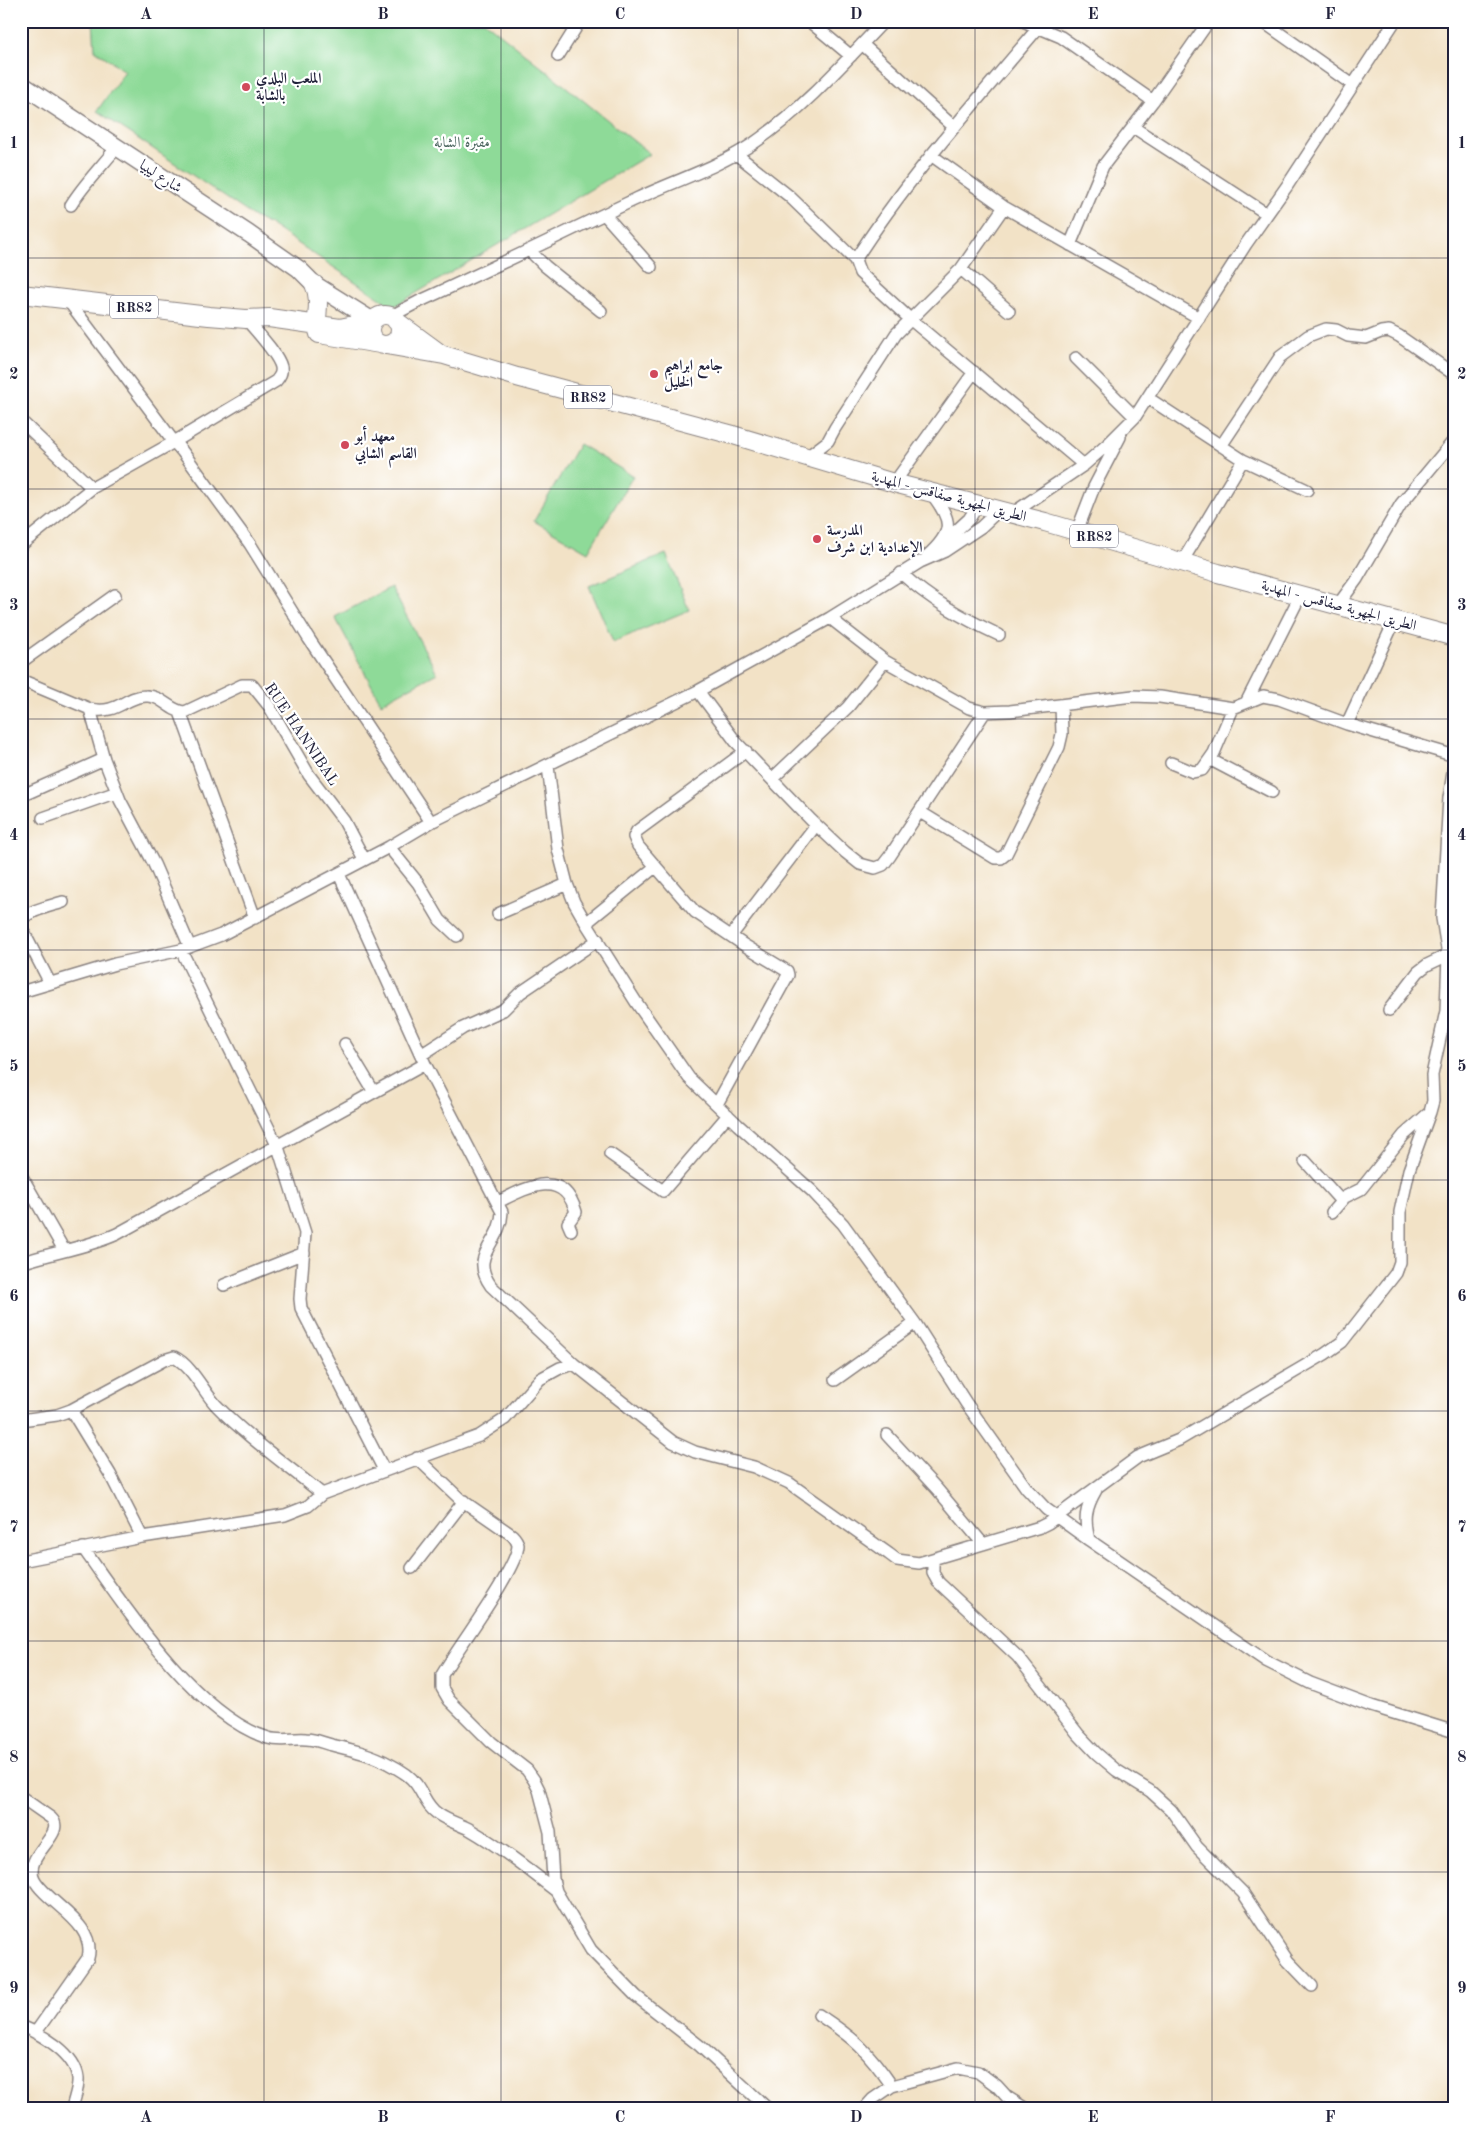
<svg xmlns="http://www.w3.org/2000/svg" width="1476" height="2130" font-family="'Old Standard TT',Amiri,serif">
<rect width="100%" height="100%" fill="#fff"/>
<filter id="ink" filterUnits="userSpaceOnUse"><feTurbulence type="fractalNoise" baseFrequency=".02" numOctaves="2"/><feDisplacementMap in="SourceGraphic" scale="10" xChannelSelector="R" yChannelSelector="G"/><feConvolveMatrix kernelMatrix="1 2 1 2 8 2 1 2 1" color-interpolation-filters="sRGB"/></filter>
<filter id="wash" filterUnits="userSpaceOnUse"><feTurbulence type="fractalNoise" baseFrequency=".0096" numOctaves="4" result="noise"/><feDisplacementMap in="SourceGraphic" scale="20" xChannelSelector="R" yChannelSelector="G"/><feGaussianBlur stdDeviation="1.12" result="paint"/><feColorMatrix in="noise" values="0 0 0 0 0 0 0 0 0 0 0 0 0 0 0 0 0 1.4 0 .05"/><feComposite in="paint" operator="in"/></filter>
<g filter="url(#wash)">
<rect width="100%" height="100%" fill="#f2e2c6"/>
<path fill="#8eda98" stroke="#587e6a" d="M93,21H484L650,154L393,307L272,226L256,218L97,111L125,71L95,50Z
M579,444L633,476L588,552L534,521Z
M666,554L689,610L613,642L589,586Z
M391,587L437,673L381,703L335,617Z"/>
</g>
<g filter="url(#ink)">
<g fill="none" stroke-linecap="round" stroke-linejoin="round">
<defs>
<path id="street" d="M809,21L851,56
M1023,21L1061,37L1153,101
M1262,21L1353,85
M862,44L954,127
M558,56L580,21
M1133,127L1267,214
M736,154L789,196L855,260L860,273L910,319L1084,465
M931,155L1004,207L1199,318
M71,205C83,185 102,166 117,147
M605,215L651,267
M1070,245L1103,166L1153,101L1209,21
M530,251L545,266L601,311
M855,260C908,177 975,103 1038,28
M961,269L1009,311
M393,318L399,312L418,302C491,269 562,234 634,200C674,181 717,168 754,143C803,109 843,64 884,21
M246,319C255,330 278,354 281,367C282,373 280,376 276,381L174,442L182,451L250,544L309,639L431,822
M1076,358L1135,417
M1148,398L1243,460L1307,490
M21,421L92,488
M1221,446L1280,357L1308,336L1326,329L1336,330L1348,336L1366,338L1381,332L1389,331L1399,336L1455,375
M807,457L828,441L835,428L896,334L961,269L1004,207
M894,483L974,372
M1013,513L1084,465L1108,444L1135,417L1246,244L1287,186L1395,21
M1077,531L1094,487L1120,437
M944,542L969,519L978,505
M21,545L92,488L174,442L67,299
M927,556C955,531 952,520 931,493
M1182,562L1243,460
M901,573C930,600 963,618 999,635
M1338,605L1357,579L1401,504L1455,439
M830,618L885,661L969,708L985,712L1010,711L1133,696L1160,697L1233,708L1263,696L1279,699L1347,724L1455,756
M21,662L115,595
M21,680L90,709C118,715 125,696 146,696C162,695 170,712 185,712L242,685H252L269,706L309,775L344,821L364,859
M698,691L736,742L811,820L845,852L860,864L875,868L883,865L890,856L985,712
M1247,701L1301,594
M90,709L104,759L120,800L154,864L190,947
M180,712L255,918
M1347,724L1395,620
M1211,760L1272,792
M1171,763L1193,772L1202,770L1214,753L1233,708
M548,766L558,849L567,884L574,902L586,923L636,1002L689,1078L738,1125L812,1191L843,1224L915,1323L966,1403L1027,1489L1046,1509L1089,1540L1266,1661L1310,1683L1371,1706L1455,1732
M773,778L848,707L885,661
M21,796L104,759
M920,812L995,858H1001L1006,854L1059,747L1062,734L1061,705
M43,818L117,792
M389,847L418,883L440,920L457,936
M339,874L425,1064L502,1212C501,1244 468,1254 491,1286L574,1364L673,1442L695,1452L754,1467L789,1483L889,1554L897,1560L919,1563L1040,1527L1048,1523L1138,1457L1179,1440L1325,1354L1342,1342L1396,1273L1400,1262V1212L1409,1170L1430,1112L1433,1101L1432,1075L1446,1011L1448,955L1442,918L1449,798L1455,760
M498,914L567,884
M21,920C29,910 51,906 63,902
M586,923L655,867
M21,927L50,983
M731,936L816,825
M181,950L278,1147L305,1233L300,1299L301,1308L384,1470
M21,992L115,964L181,950L221,935L389,847L431,822L698,691L830,618L920,562L945,551L981,527L999,510
M1389,1010L1418,972L1427,965L1448,955
M345,1044L374,1092
M421,1055L463,1028L503,1010L520,993L598,940
M717,1104L788,975L787,971L744,945L695,912L638,846L634,837L637,831L746,751
M610,1154L663,1191L728,1115
M1305,1161L1341,1201
M21,1175L64,1250
M498,1202C526,1188 563,1167 576,1212L568,1223L571,1230
M1332,1212L1345,1197L1361,1189L1404,1135L1429,1113
M21,1263C53,1252 86,1248 117,1234L425,1064
M224,1285L304,1253
M835,1380L915,1323
M71,1410L110,1474L142,1537
M21,1420L57,1415L71,1410L164,1360L174,1357C192,1366 203,1391 216,1405C248,1438 287,1465 322,1494
M887,1435L937,1489L983,1544
M417,1458L460,1499L512,1535C515,1538 517,1540 518,1545C518,1568 456,1650 442,1675V1688L449,1700L491,1742L527,1770L534,1780L539,1790L550,1832L553,1879L556,1891L591,1950L636,1996L700,2046L768,2109
M1089,1540C1084,1519 1085,1509 1096,1490
M83,1548C125,1608 197,1716 268,1738C281,1742 293,1738 306,1739C315,1739 323,1743 332,1745C352,1750 371,1754 389,1764C399,1769 410,1775 416,1784C424,1795 427,1807 438,1814C448,1821 459,1824 469,1829C500,1847 528,1869 556,1891
M933,1560V1573L938,1582L1018,1657L1078,1734L1096,1753L1116,1770L1150,1791L1171,1810L1197,1847L1243,1893L1288,1961L1312,1986
M21,1561L142,1537L285,1515L308,1506L322,1494L479,1436L505,1419L540,1379L560,1368L574,1364
M412,1568L464,1501
M21,1797L51,1818C68,1834 22,1855 34,1879C47,1904 97,1923 88,1958L36,2032
M819,2015C854,2038 868,2051 892,2086
M21,2026C41,2034 75,2053 78,2078C79,2088 74,2098 72,2109
M864,2109L873,2099L892,2086L958,2068L978,2072L997,2086L1007,2097L1026,2109"/>
<path id="secondary" d="M21,84L249,234L299,269L314,284L373,321"/>
<path id="primary" d="M314,284C323,304 313,320 319,334
M21,294L209,316L246,319L269,318L340,328L373,321
M370 330a15 15 0 1 1 30 0a15 15 0 1 1-30 0Z
M396,321L441,354
M325,335L380,344
M386,345L444,355L517,377L733,435L894,483L1045,522L1218,573L1455,637"/>
</defs>
<use href="#street" stroke="#8a8280" stroke-width="14"/>
<use href="#secondary" stroke="#8a8280" stroke-width="19"/>
<use href="#primary" stroke="#8a8280" stroke-width="20"/>
<use href="#street" stroke="#fff" stroke-width="11"/>
<use href="#secondary" stroke="#fff" stroke-width="16"/>
<use href="#primary" stroke="#fff" stroke-width="18"/>
</g>
</g>
<path fill="none" stroke="#22223b" stroke-width="1" stroke-opacity="0.55" d="M264,21V2109M501,21V2109M738,21V2109M975,21V2109M1212,21V2109M21,258H1455M21,489H1455M21,719H1455M21,950H1455M21,1180H1455M21,1411H1455M21,1641H1455M21,1872H1455"/>
<g fill="#d1495b" stroke="#fff" stroke-width="2">
<circle cx="246" cy="87" r="5"/>
<circle cx="654" cy="374" r="5"/>
<circle cx="345" cy="445" r="5"/>
<circle cx="817" cy="539" r="5"/>
</g>
<g text-anchor="middle" stroke-width="4.5" stroke-linejoin="round" paint-order="stroke">
<g fill="#fff" stroke="#646476" stroke-width="1">
<rect x="110" y="295.5" width="48" height="23" rx="4"/>
<rect x="564" y="385.5" width="48" height="23" rx="4"/>
<rect x="1070" y="524.5" width="48" height="23" rx="4"/>
</g>
<g font-size="14" font-weight="bold" fill="#22223b">
<text x="134" y="312">RR82</text>
<text x="588" y="402">RR82</text>
<text x="1094" y="541">RR82</text>
</g>
<g font-size="15" font-weight="bold" fill="#22223b" stroke="#fff" text-anchor="start">
<text x="256" y="83">الملعب البلدي<tspan x="256" dy="17">بالشابة</tspan></text>
<text x="664" y="370">جامع ابراهيم<tspan x="664" dy="17">الخليل</tspan></text>
<text x="355" y="441">معهد أبو<tspan x="355" dy="17">القاسم الشابي</tspan></text>
<text x="827" y="535">المدرسة<tspan x="827" dy="17">الإعدادية ابن شرف</tspan></text>
</g>
<g font-size="15" fill="#48625c" stroke="#fff">
<text x="462" y="147">مقبرة الشابة</text>
</g>
<g font-size="15" fill="#22223b" stroke="#fff">
<text transform="translate(161 176) rotate(33)" y="5">شارع ليبيا</text>
<text transform="translate(949 496) rotate(15)" y="5">الطريق الجهوية صفاقس - المهدية</text>
<text transform="translate(1339 605) rotate(15)" y="5">الطريق الجهوية صفاقس - المهدية</text>
<text transform="translate(302 734) rotate(56)" y="5">RUE HANNIBAL</text>
</g>
</g>
<rect width="1476" height="2130" fill="none" stroke="#fff" stroke-width="55"/>
<rect x="28" y="28" width="1420" height="2074" fill="none" stroke="#22223b" stroke-width="2"/>
<g font-size="16" text-anchor="middle" font-weight="bold" fill="#22223b">
<text x="146" y="19">A</text>
<text x="383" y="19">B</text>
<text x="620" y="19">C</text>
<text x="856" y="19">D</text>
<text x="1093" y="19">E</text>
<text x="1330" y="19">F</text>
<text x="14" y="148">1</text>
<text x="1462" y="148">1</text>
<text x="14" y="379">2</text>
<text x="1462" y="379">2</text>
<text x="14" y="610">3</text>
<text x="1462" y="610">3</text>
<text x="14" y="840">4</text>
<text x="1462" y="840">4</text>
<text x="14" y="1071">5</text>
<text x="1462" y="1071">5</text>
<text x="14" y="1301">6</text>
<text x="1462" y="1301">6</text>
<text x="14" y="1532">7</text>
<text x="1462" y="1532">7</text>
<text x="14" y="1762">8</text>
<text x="1462" y="1762">8</text>
<text x="14" y="1993">9</text>
<text x="1462" y="1993">9</text>
<text x="146" y="2122">A</text>
<text x="383" y="2122">B</text>
<text x="620" y="2122">C</text>
<text x="856" y="2122">D</text>
<text x="1093" y="2122">E</text>
<text x="1330" y="2122">F</text>
</g>
</svg>
